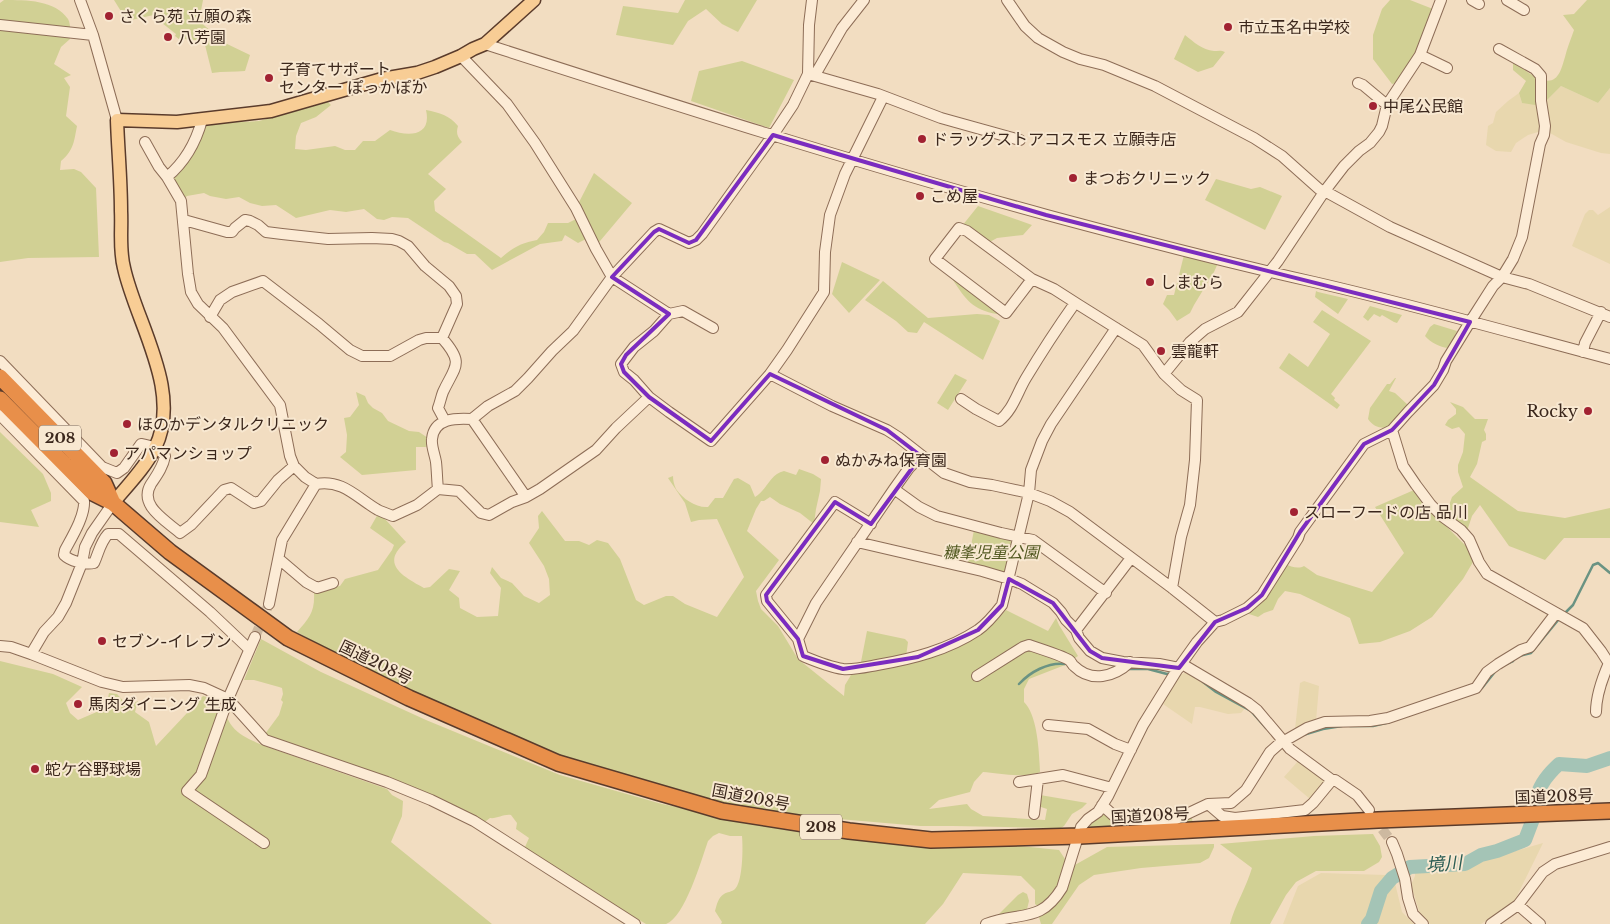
<svg xmlns="http://www.w3.org/2000/svg" width="1610" height="924" font-family="'Libre Baskerville','Noto Sans JP',serif">
<rect width="100%" height="100%" fill="#f2ddc1"/>
<path fill="#e8d7ae" d="M1561,86L1598,103L1610,88V154L1601,153L1566,142L1550,133L1538,132L1528,135L1516,143L1511,152L1496,151L1486,145L1488,126L1493,123L1496,112L1508,101L1519,93L1522,103L1547,100Z
M1610,207V264L1572,246L1585,214L1589,210H1593L1598,215Z
M1186,672L1246,707L1241,713L1228,714L1200,707H1195L1192,724L1163,704L1178,676Z
M1304,681L1319,686L1316,721L1295,729L1300,683Z
M1299,760L1329,781L1310,799L1284,777Z
M1543,843L1514,902L1481,924H1430L1420,914L1411,885L1415,876V870L1465,869L1484,860Z
M1321,873L1386,875L1369,916L1364,924H1283L1298,886Z
M1394,879L1402,912L1414,924H1371L1374,920L1383,893Z"/>
<path fill="#d1d094" d="M4,0C27,0 55,0 68,19C71,24 70,33 70,39L61,47L54,64L71,75L64,78L70,87L66,116L77,126C74,141 74,150 61,161L60,170L74,169L81,172L96,188L99,257L28,258L0,262V3Z
M114,0H203L199,21L225,43L250,55L245,71C234,72 223,71 212,73L204,41L185,39L180,40L175,36L176,34L162,23L158,14L127,21Z
M685,0H757L738,32L722,24L706,9L688,21L673,45L616,35L623,6L678,13Z
M1390,0H1410L1433,9L1413,57L1397,83L1392,84L1373,59V35L1382,9Z
M1587,0H1610V88L1598,103L1561,86L1547,100L1535,105L1522,103L1519,93L1526,81L1513,70V61C1521,67 1530,75 1540,79C1558,86 1561,70 1565,57C1567,48 1571,39 1574,30L1563,15L1574,14Z
M1185,35C1194,42 1202,50 1214,51C1218,51 1221,50 1225,52L1213,67L1198,72L1174,59Z
M742,61L794,80L769,128L691,101L699,71Z
M328,102L331,105L316,117L301,123L296,136L295,149L306,150L335,146L345,150H355L363,141H375L390,130C409,137 432,136 426,110C440,113 449,115 458,126C456,133 457,136 462,142L428,174L446,189L434,201L435,211L501,258C512,248 521,243 537,240L544,232L548,223H568L580,217L576,208L594,173L632,203L595,247L590,237L578,243L565,235L562,241L540,244L492,270L475,254H467L448,243L444,242L408,218L392,217L384,220L377,219L364,209L346,212L330,210L296,218L276,205L262,206L250,203L239,197L226,199L210,196L204,193L187,196L181,201L167,177L201,127L224,123L259,121Z
M1216,179L1251,189L1260,187L1282,196L1265,230L1205,200Z
M978,206L1032,225L1023,235L997,238L988,243L962,226Z
M1184,255L1218,263L1214,272L1194,305L1190,313L1177,321L1169,310L1163,304L1167,295H1174Z
M842,262L880,280L849,313L832,294Z
M956,278L999,312L997,314C973,310 965,299 953,280Z
M883,281L928,318L977,314L989,315L1000,321L983,360L924,322L917,333L908,332L896,321L865,300Z
M1316,291L1318,292L1348,299L1338,314L1315,297Z
M1370,306L1402,315L1397,323L1394,322L1382,315L1380,317L1374,314L1368,321L1363,317Z
M1322,310L1371,341L1331,394L1335,398L1334,400L1340,405L1337,409L1279,368L1289,353L1308,367L1330,334L1313,322Z
M1434,324L1457,331L1449,348C1441,348 1430,342 1425,336L1430,327Z
M955,374L967,380L948,410L937,403Z
M1395,378H1396L1389,391L1395,393L1408,405L1390,427C1380,429 1374,427 1368,419L1370,408L1387,384H1390Z
M356,392L365,396L368,403L373,408L382,413L388,421L409,431L419,432L431,440L432,445L425,446L429,447H416V470L362,475L340,457L346,452L347,435L344,418L350,417L359,405Z
M1450,402L1463,407L1475,419H1488L1484,430L1486,434V440L1482,442L1477,464L1470,477L1518,511L1565,518L1610,508V538H1564L1545,560L1509,546L1480,505L1472,516L1467,531L1445,513V508H1448L1452,497L1463,487L1458,472V465L1463,452L1465,434L1459,427L1452,429L1445,425L1448,420L1456,414V409Z
M0,432L43,474L51,493V501L31,510L39,527L0,522Z
M799,469L813,474L821,479L820,491L816,509L814,524L800,513L780,504L770,497L764,501H761L756,509L747,531L779,560L756,591L758,601L761,609L778,626L798,659L844,696L845,685L851,675L973,639C986,631 996,622 1006,610L1048,631L1056,618L1059,625L1078,656L1065,665L1029,679L1024,689V702C1038,716 1039,753 1040,772C1027,779 999,773 983,772L974,782L970,792L939,800L929,809L967,804L971,809L983,816L1045,820L1047,809L1035,805L1040,795L1087,803L1082,808L1072,814L1064,826L1061,828H1052L953,826H920L769,813L715,802L565,758L437,704L341,657L297,632C309,618 315,612 314,593L327,588L340,586L345,579L378,570L392,550L394,545L370,528L378,514L385,519L406,542C379,564 404,577 424,588L430,587L449,569L460,571L449,590L459,598L460,608L477,617L498,616L501,588L490,573L492,567L501,578L512,583L524,596L539,603L550,595L549,579L544,566L529,543L539,528L538,516L542,511L565,541H579L589,545L597,540L608,543L620,559L636,600L644,605L666,596H673L685,604L717,617L744,577L717,519L699,520L691,522L685,503L668,478L673,476C673,480 674,485 676,489C683,499 696,508 708,507L715,498H723L734,479L738,478L750,485L755,497C767,490 770,474 784,471L796,475Z
M1414,490L1422,502L1472,552L1473,562L1463,579L1432,617L1410,631L1380,642L1359,644L1350,618L1300,594L1285,591L1278,599L1273,610L1264,613L1258,617L1246,613L1285,564C1291,567 1299,569 1304,566L1317,575L1372,592L1404,553L1375,507Z
M974,530L1013,539L1009,575L967,566Z
M867,631L905,639L908,642L906,657L860,667Z
M261,639L321,672L426,720L489,746L560,775L662,804L776,827L931,844L1020,846L1059,850L1067,862L1061,884L1040,908L1035,904V890L1021,876L963,873L943,904L925,924H721L722,922L715,911C717,904 718,898 724,894C727,892 732,892 735,889C743,881 743,847 742,836H730L719,833L713,836L708,841C701,861 685,917 666,924C660,924 652,924 646,924L526,852L525,847L529,838L516,829L517,823L511,815C503,814 497,819 490,818L482,824L284,745L265,734L279,715L283,702L281,700L283,694L282,688L279,687L254,680H244Z
M0,661L53,674L82,687L66,703L70,713L78,720L106,708L109,693L117,694L128,706L138,701L135,712L149,722L156,746L203,696C228,703 220,709 232,726C240,736 251,740 262,745L387,789L392,795L403,801L402,816L391,842L492,924H0Z
M1107,808L1124,820L1191,815L1193,823L1093,829L1089,825Z
M1373,834L1380,846L1382,857L1379,862L1364,871H1316L1296,882L1286,895L1270,924H1230C1235,905 1246,888 1252,868L1220,844L1314,836Z
M1212,844H1214V847L1209,858L1200,863L1141,868L1094,875L1079,885L1052,924H1041L1039,917L1073,866L1107,847Z
M1023,892L1027,894L1029,901L1026,913L997,916L1018,895Z"/>
<g fill="none" stroke-linecap="round" stroke-linejoin="round">
<path stroke="#6a9383" stroke-width="2.5" d="M1563,615L1573,605L1593,565L1598,563L1610,573
M1519,656L1531,653L1559,619
M1500,667L1513,661
M1127,669H1148L1167,674L1171,673
M1203,682L1216,692L1251,711L1266,728
M1019,684C1030,672 1048,662 1065,664
M1482,688L1494,673
M1350,726H1373L1386,723
M1303,735L1323,729L1342,726"/>
<path stroke="#a4c4b6" stroke-width="14" d="M1533,806C1539,787 1544,778 1559,764L1587,766L1610,758
M1368,924L1372,919L1381,891L1392,878L1410,867L1465,864L1481,855L1497,851L1525,840L1533,819"/>
<path stroke="#cdb9a0" stroke-width="10" stroke-dasharray="10 5" stroke-linecap="butt" d="M255,637L269,604
M1373,817L1392,842"/>
<defs>
<path id="minor" d="M80,0L93,35L117,120
M1007,0L1025,26L1038,38L1063,52L1080,59L1104,65L1155,86L1254,138L1282,156L1319,189L1330,194L1390,227L1502,277L1529,284L1610,317
M1472,0L1479,4
M1507,0L1524,10
M0,25L93,35
M485,44C671,104 858,164 1047,215C1136,239 1225,262 1314,282C1414,305 1512,333 1610,359
M1420,55L1447,68
M461,56L507,104L535,143L576,208L596,249L612,277L669,314L683,311L713,328
M808,74L878,94L941,118L1020,140
M815,75L842,28L864,0
M1358,83L1363,85L1387,105
M145,142L159,167L167,177L181,201L188,274L191,292L198,304L223,328L280,405L290,456L294,466L305,477L316,484C343,479 357,498 378,510C382,512 388,514 393,516L417,505L438,489L459,491L481,513L489,515L512,502L526,497L540,489L596,450L616,428L649,397L669,412L711,441L770,374L787,350L824,292L825,252L830,215L845,174L883,97
M167,177C185,162 196,142 202,120
M184,220L227,232H232L235,228L245,220L250,221L258,225L266,232L282,234L328,239L372,238L392,239L399,241L408,246L425,266L449,286L456,296L457,304L442,338
M1032,279L1006,313L935,259L959,228L967,231L1032,279L1054,289L1079,305L1143,345L1164,374L1181,390L1197,400L1195,460L1190,505L1181,537L1172,588
M210,317L220,300L232,292L263,281L319,324L350,350L362,356H390L419,340L426,338H442C465,364 455,366 443,392C441,397 440,403 438,408L445,421
M1583,352L1585,343L1601,312
M0,361L102,467L117,473L124,468L141,444C151,446 159,448 165,456C163,467 157,475 151,484C138,505 165,520 180,533L191,525L224,490L231,488L254,503L261,501L278,480L294,466
M770,374L832,406L887,430L898,437L944,473L970,482L992,485L1029,493L1050,501L1070,512L1172,588L1215,622
M1164,374L1190,342L1205,329L1238,312L1278,261L1324,192L1344,166L1359,151L1370,143L1379,132L1382,126L1387,105L1420,55L1441,0
M649,397L634,380L624,372L621,364L634,347L654,331L669,314
M961,399L976,409L999,421C1013,410 1017,393 1026,378C1041,353 1058,327 1075,303
M0,415L84,501C85,516 72,537 65,550L64,555C70,561 85,565 94,563C99,552 100,543 108,534H119L210,612L249,649
M472,419L526,497
M1392,430L1403,466L1416,485L1431,505L1443,517L1461,530L1469,539L1479,562L1487,574L1583,628L1601,651L1610,665
M438,489C437,480 437,471 436,462C435,455 431,446 432,439C434,418 456,418 472,419L488,406L515,391L528,378L552,351L573,331L612,277L654,232L659,229L689,243L696,240L702,234L773,135L793,105L808,74L809,25L812,0
M894,489L919,507L937,516L1001,533L1033,540L1106,593
M871,524L835,502L766,595L767,601L798,639L803,656C815,661 829,667 843,669C854,670 866,667 877,665C912,659 948,650 978,630C988,623 995,614 1002,605L1029,493L1031,470L1042,441L1051,424L1116,328
M857,542L982,571L1009,579L1022,584L1053,603L1061,612L1066,620L1076,630L1079,638L1090,651L1102,658L1123,662L1159,664L1179,668
M279,559L306,582L317,588L333,583
M269,604L282,540L316,484
M1076,630L1131,558
M255,637L228,699L201,775L187,791L264,843
M798,639L816,603L833,578L894,489L909,468L921,456
M0,646L11,647L31,654L102,682L123,687L189,685L204,688L228,699L265,740L387,782L431,800L474,821L635,924
M31,654L44,632L58,617L66,603L82,563L85,547L92,533L113,503
M1182,664L1248,703L1257,710L1290,749L1332,780H1335L1357,795L1369,810
M977,676L1023,647L1029,645C1038,648 1063,656 1069,660C1072,662 1072,665 1074,666C1091,683 1114,677 1130,662
M1596,712C1596,695 1602,679 1609,663
M1048,725L1088,729L1115,744L1131,750
M1019,782L1063,775L1112,788
M1208,804L1222,816L1235,818L1305,810L1313,803L1332,780
M1102,805L1113,815L1129,820L1172,821L1208,804L1231,803L1246,790L1270,752L1279,744L1307,728L1325,722L1370,721L1388,718L1476,688L1487,672L1498,664L1521,650L1530,647L1556,613
M1034,814L1038,779
M1392,842L1397,854L1405,879L1408,898L1413,914L1423,924
M1518,905L1540,924
M986,924C1020,911 1040,924 1062,888L1081,827L1088,819L1098,812L1108,796L1143,725L1177,670L1197,642L1215,622L1223,620L1247,608L1262,595L1298,538L1300,532L1364,444L1392,430L1408,412L1434,385L1443,370L1446,361L1470,322L1493,286L1502,277L1513,259L1522,237L1540,144L1544,135L1545,126L1541,101V76L1535,69L1499,49
M1491,924L1518,905L1543,872L1555,864L1610,847"/>
<path id="major" d="M113,503C127,486 145,468 155,448C183,391 136,323 124,268C119,249 122,230 121,211C121,181 118,150 117,120L177,122L271,111L382,79L417,73L435,67L461,56L473,49L485,44L534,0"/>
<path id="highway" d="M0,377L104,483L113,503
M0,399L93,493L113,503L170,552L288,638L409,698L558,763L722,811L849,831L931,840L1080,836L1378,820L1610,811"/>
</defs>
<use href="#minor" stroke="#8d6d57" stroke-width="12"/>
<use href="#major" stroke="#5a3b2b" stroke-width="15"/>
<use href="#highway" stroke="#5a3b2b" stroke-width="18"/>
<use href="#minor" stroke="#fcebd5" stroke-width="10"/>
<use href="#major" stroke="#f8cd95" stroke-width="12"/>
<use href="#highway" stroke="#e88f4a" stroke-width="15"/>
</g>
<path fill="none" stroke="#7b2cbf" stroke-width="4" stroke-linejoin="round" d="M773,135L1046,215L1470,322L1434,385L1392,430L1364,444L1300,532L1262,595L1247,608L1215,622L1179,668L1102,658L1090,651L1053,603L1009,579L1002,605L978,630L918,657L843,669L803,656L798,639L767,601L766,595L835,502L871,524L921,456L887,430L770,374L711,441L649,397L624,372L621,364L626,355L669,314L612,277L654,232L659,229L689,243L696,240Z"/>
<g fill="#a12232" stroke="#f8e8d1" stroke-width="2">
<circle cx="109" cy="16" r="5"/>
<circle cx="1228" cy="27" r="5"/>
<circle cx="168" cy="37" r="5"/>
<circle cx="269" cy="78" r="5"/>
<circle cx="1373" cy="106" r="5"/>
<circle cx="922" cy="139" r="5"/>
<circle cx="1073" cy="178" r="5"/>
<circle cx="920" cy="196" r="5"/>
<circle cx="1150" cy="282" r="5"/>
<circle cx="1161" cy="351" r="5"/>
<circle cx="1588" cy="411" r="5"/>
<circle cx="127" cy="424" r="5"/>
<circle cx="114" cy="453" r="5"/>
<circle cx="825" cy="460" r="5"/>
<circle cx="1294" cy="512" r="5"/>
<circle cx="102" cy="641" r="5"/>
<circle cx="78" cy="704" r="5"/>
<circle cx="35" cy="769" r="5"/>
</g>
<g text-anchor="middle" stroke-width="4" stroke-linejoin="round" paint-order="stroke">
<g fill="#f8e8d1" stroke="#746152" stroke-width="1">
<rect x="39" y="425.5" width="42" height="25" rx="4"/>
<rect x="800" y="814.5" width="42" height="25" rx="4"/>
</g>
<g font-size="15" font-weight="bold" fill="#3b271c">
<text x="60" y="443">208</text>
<text x="821" y="832">208</text>
</g>
<g font-size="16" fill="#3b271c" stroke="#f8e8d1" text-anchor="start">
<text x="119" y="22">さくら苑 立願の森</text>
<text x="1238" y="33">市立玉名中学校</text>
<text x="178" y="43">八芳園</text>
<text x="279" y="75">子育てサポート<tspan x="279" dy="18">センター ぽっかぽか</tspan></text>
<text x="1383" y="112">中尾公民館</text>
<text x="932" y="145">ドラッグストアコスモス 立願寺店</text>
<text x="1083" y="184">まつおクリニック</text>
<text x="930" y="202">こめ屋</text>
<text x="1160" y="288">しまむら</text>
<text x="1171" y="357">雲龍軒</text>
<text x="1578" y="417" text-anchor="end">Rocky</text>
<text x="137" y="430">ほのかデンタルクリニック</text>
<text x="124" y="459">アパマンショップ</text>
<text x="835" y="466">ぬかみね保育園</text>
<text x="1304" y="518">スローフードの店 品川</text>
<text x="112" y="647">セブン-イレブン</text>
<text x="88" y="710">馬肉ダイニング 生成</text>
<text x="45" y="775">蛇ケ谷野球場</text>
</g>
<g font-size="16" font-style="italic" fill="#525921" stroke="#f8e8d1">
<text x="991" y="558">糠峯児童公園</text>
</g>
<g font-size="16" fill="#3b271c" stroke="#f8e8d1">
<text transform="translate(376 662) rotate(26)" y="6">国道208号</text>
<text transform="translate(1554 796) rotate(-2)" y="6">国道208号</text>
<text transform="translate(751 797) rotate(11)" y="6">国道208号</text>
<text transform="translate(1150 815) rotate(-3)" y="6">国道208号</text>
</g>
<g font-size="18" font-style="italic" fill="#2a5c53" stroke="#f8e8d1">
<text transform="translate(1444 864) rotate(-5)" y="6">境川</text>
</g>
</g>
</svg>
